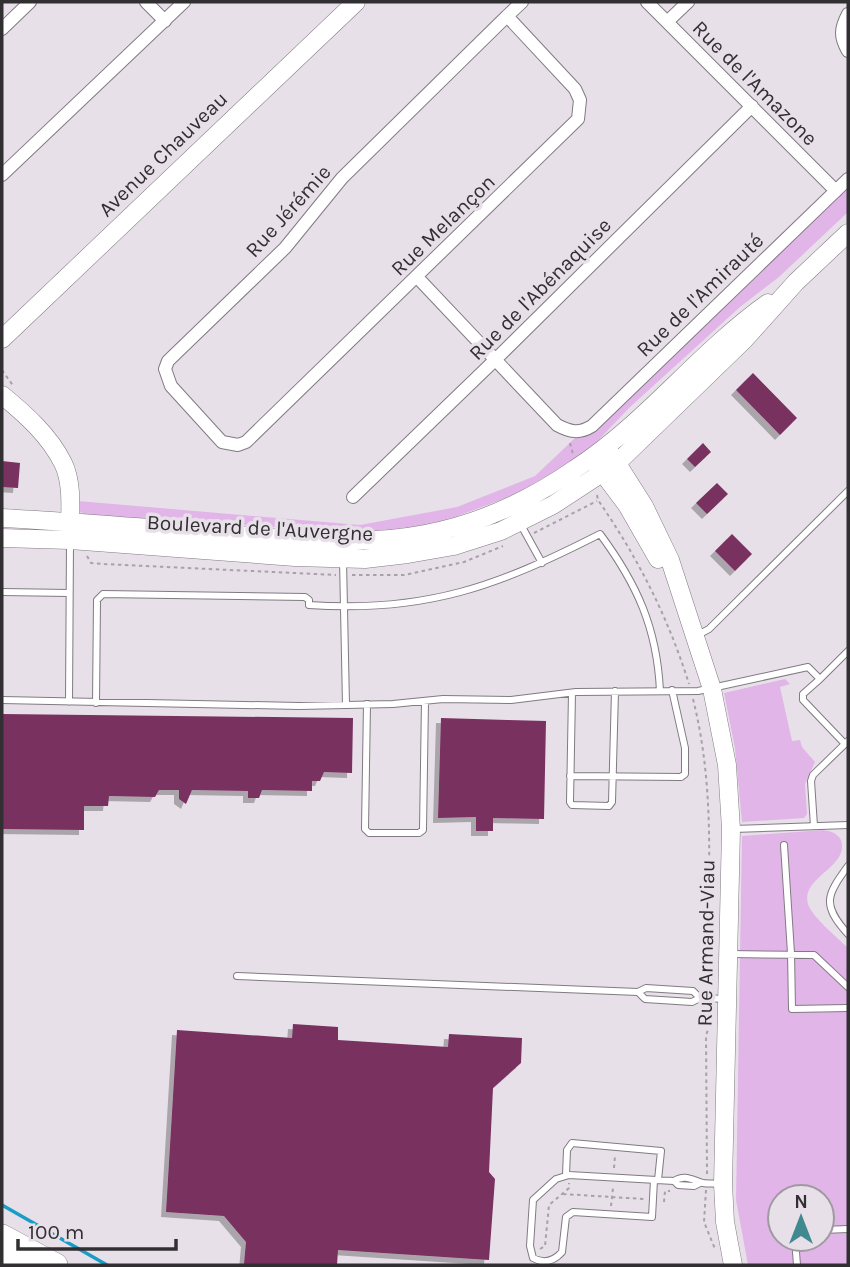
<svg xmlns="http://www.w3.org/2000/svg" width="850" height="1267" font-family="Karla,sans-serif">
<defs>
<filter id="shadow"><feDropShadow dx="-5" dy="5" stdDeviation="0" flood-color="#0004"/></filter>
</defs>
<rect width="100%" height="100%" fill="#e8e0e9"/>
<path fill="#e2b5e9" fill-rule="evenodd" d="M848,179V212L779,277L740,307L630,407L588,451L515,495L441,522L406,529L362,532L92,517L80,512L78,501L360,525L457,507L535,476Z
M785,679L790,684L780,687L792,741L800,740L802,747L815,762L805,784L807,814L804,818L742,822L735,748L724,693Z
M823,830C831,831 837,833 841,840C850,867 800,877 808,904C812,917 838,938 848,948V1265H748L736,1200L742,836ZM780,1197H822V1239H780Z"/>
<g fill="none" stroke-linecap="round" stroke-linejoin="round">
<path stroke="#199dc5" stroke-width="3.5" d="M2,1205L107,1265"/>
</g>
<path fill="#793060" filter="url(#shadow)" d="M753,373L797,418L780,435L736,390Z
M703,443L711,452L695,467L687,459Z
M2,461L20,463L18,488L2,487Z
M717,483L728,494L707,514L696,503Z
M732,534L752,554L735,571L715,551Z
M2,714L353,718L352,773L324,772L320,781H312V791L262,790L259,798H248V791L192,790L186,804L179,799V790H159L155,797L109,796L108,806H84V830L2,829Z
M441,718L546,721L544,819L493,818V831H476V817L438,818Z
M293,1024L338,1027V1040L448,1047L449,1034L522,1038L521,1063L493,1088L489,1172L495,1179L489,1260L338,1250L337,1265L244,1264L246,1242L224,1216L166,1212L177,1030L292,1038Z"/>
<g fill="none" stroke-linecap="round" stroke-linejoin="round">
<defs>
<path id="lane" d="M521,525L542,563
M343,560L346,705
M2,592L69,593
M696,636L709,629L848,491
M820,679L803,694V700L845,744
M572,693L570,802L572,805L609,806L612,802L615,691
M2,700L299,706L393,704L443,699L511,700L576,692L698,691L808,667L820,679L848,651
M69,702L70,543
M96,703L97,600L103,594L305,597L309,600V605C426,613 498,586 600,534C637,584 657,628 660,691
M367,704L365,829L369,833H419L423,830L425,701
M570,776L681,777L685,774V748L672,690
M814,826L811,781L813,775L848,741
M733,829L848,825
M784,845L791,953L792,1009L848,1008
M848,866C827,895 821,904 848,934
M730,954L814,955L848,987
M237,976L638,992L646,988L693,991L700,998
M638,992L645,999L692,1002L700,998L727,999
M566,1175L567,1150L572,1143L661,1151L658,1180
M654,1180L652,1217L573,1212L566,1217L562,1252C554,1261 544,1264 533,1258L530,1246L533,1200L556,1179L569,1175L674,1181C685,1174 692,1180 703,1183C708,1184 716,1183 721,1184
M674,1181L678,1185L694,1186L700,1183
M822,1230L848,1229
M795,1239L797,1265"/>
<path id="street" d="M146,2L165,21
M647,2L836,191
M848,14C840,29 840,37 848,51
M507,16L575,89L580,100L578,119L246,442L238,445L222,442L171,386L165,369L168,361L285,248L342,178L507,16L522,2
M667,22L688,2
M2,29L30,2
M2,175L184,2
M417,277L557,425C570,432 579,434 592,426L848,179
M353,497L496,359L752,106"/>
<path id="secondary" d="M2,339L356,2
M2,395C25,414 49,435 63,463C73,483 70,511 70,533
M611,454L644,506L670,560L712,689L727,765L731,829L723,1184L725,1222L733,1265
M597,465L627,505L658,559
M2,518C76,522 150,528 224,534C291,539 359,547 425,534C480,524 530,500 575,469C646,423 699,352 768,303
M2,538L70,540L295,557L365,559L408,554L454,546L501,531L553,505L617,463L744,340L796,282L848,233"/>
<path id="highway" d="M2,1236L56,1265
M2,1257L18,1265"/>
</defs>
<use href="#lane" stroke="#817a82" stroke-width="8"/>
<use href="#street" stroke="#817a82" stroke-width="14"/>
<use href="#secondary" stroke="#817a82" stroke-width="19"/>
<use href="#highway" stroke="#817a82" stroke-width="24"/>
<path stroke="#a7a1a8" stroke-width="2" stroke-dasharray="3.5 3.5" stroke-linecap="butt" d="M2,370L14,387
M570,443L573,454
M597,495L598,500C638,558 668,617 689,684
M534,533L597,501
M87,556L91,563L104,564L336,575
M352,575H404L464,562L503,546
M693,699C714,783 709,861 708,947C708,961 712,975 712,990
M614,1168L615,1156
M707,1174L706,1036L711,1019V1006
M706,1190L704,1222L715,1249
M563,1194L644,1199
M664,1202L665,1191H670
M611,1206L613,1188
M540,1249L545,1246L549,1205L569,1188V1183"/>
<use href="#lane" stroke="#fff" stroke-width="6"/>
<use href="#street" stroke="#fff" stroke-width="12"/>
<use href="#secondary" stroke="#fff" stroke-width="18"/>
<use href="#highway" stroke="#fff" stroke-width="23"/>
</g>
<g text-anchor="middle" stroke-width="7" stroke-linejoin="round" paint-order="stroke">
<g font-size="21" fill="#322f32" stroke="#e8e0e9">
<text transform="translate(755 83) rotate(45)" y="7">Rue de l'Amazone</text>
<text transform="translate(163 154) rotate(-44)" y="7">Avenue Chauveau</text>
<text transform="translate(288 211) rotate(-48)" y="7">Rue Jérémie</text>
<text transform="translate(443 225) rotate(-44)" y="7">Rue Melançon</text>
<text transform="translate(540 289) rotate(-45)" y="7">Rue de l'Abénaquise</text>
<text transform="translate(700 295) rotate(-44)" y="7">Rue de l'Amirauté</text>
<text transform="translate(260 528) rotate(3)" y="7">Boulevard de l'Auvergne</text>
<text transform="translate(706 943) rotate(-89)" y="7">Rue Armand-Viau</text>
</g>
</g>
<rect width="850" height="1267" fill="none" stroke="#322f32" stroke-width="7"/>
<g transform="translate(801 1218)"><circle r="33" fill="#e8e0e9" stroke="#9f99a0" stroke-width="2"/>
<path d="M0-5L12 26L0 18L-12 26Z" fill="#41898e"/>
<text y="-10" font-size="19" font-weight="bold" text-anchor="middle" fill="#322f32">N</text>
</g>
<path d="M18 1239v10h158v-10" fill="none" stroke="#322f32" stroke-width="3.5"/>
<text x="28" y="1239" font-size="21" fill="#322f32" stroke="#e8e0e9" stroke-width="5" paint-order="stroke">100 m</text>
</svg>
